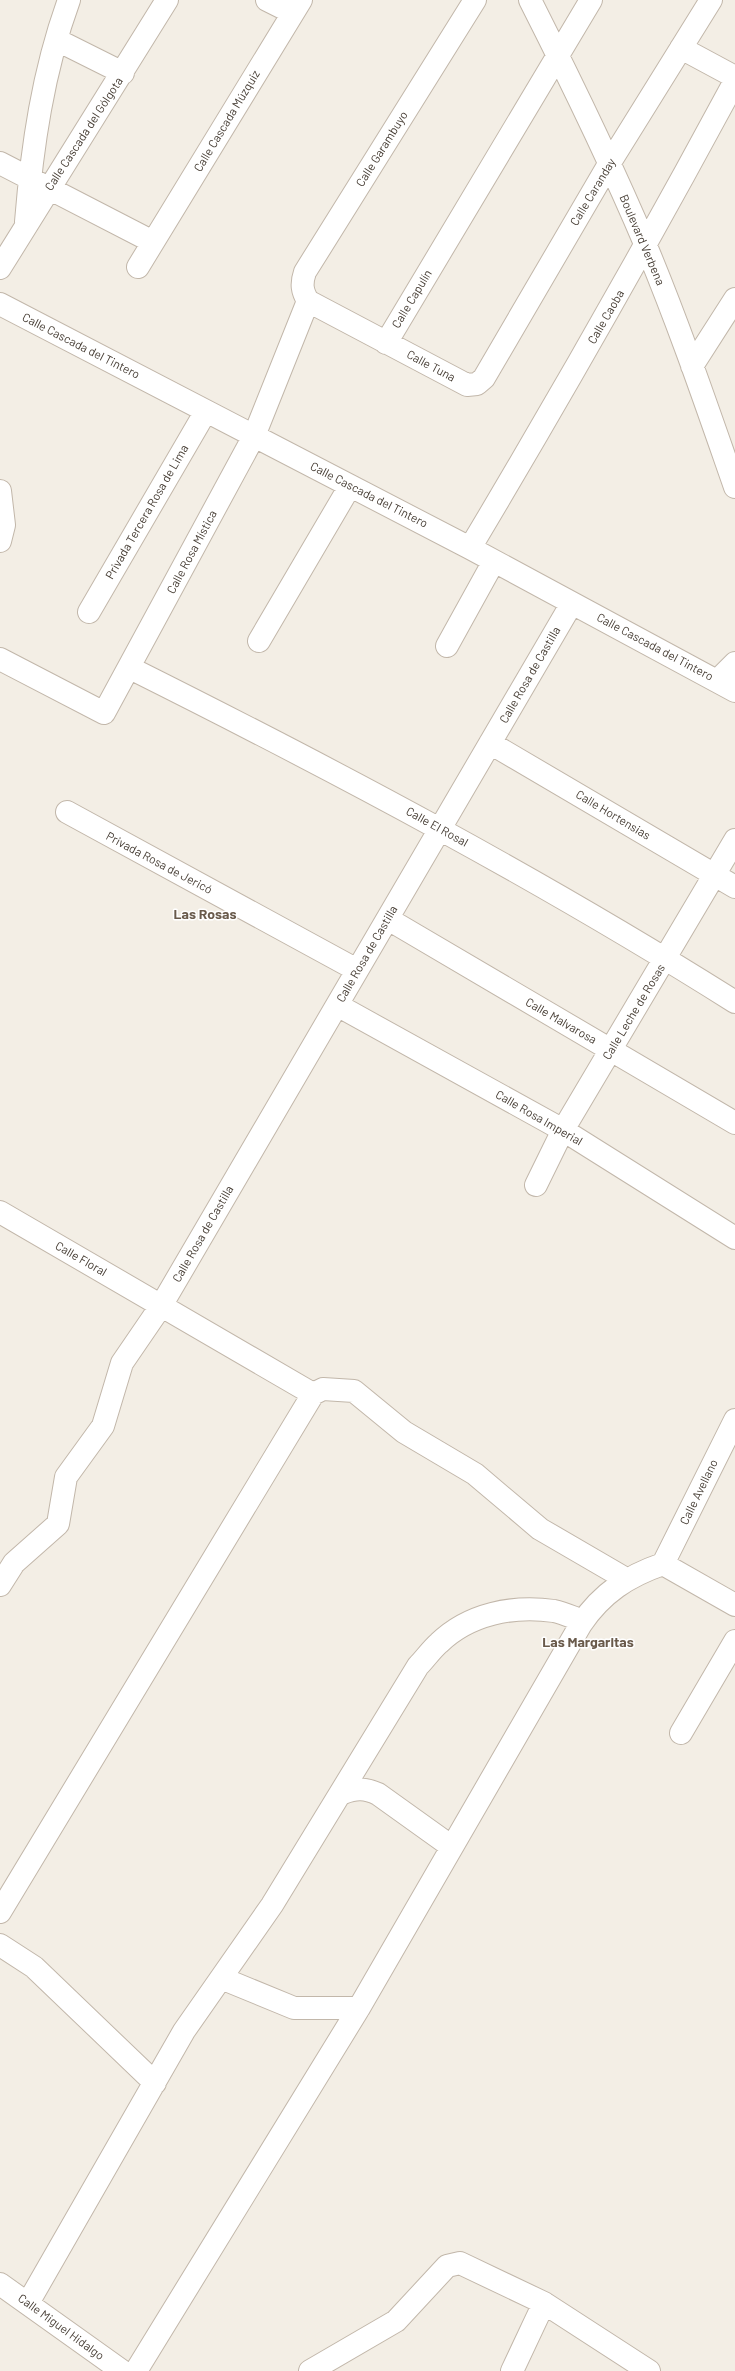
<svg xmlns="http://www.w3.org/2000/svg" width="735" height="2371" font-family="Barlow,sans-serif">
<rect width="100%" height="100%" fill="#f3eee5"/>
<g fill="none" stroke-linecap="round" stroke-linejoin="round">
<defs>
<path id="minor" d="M267,0L293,13
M530,0C571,81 611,163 646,246C679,325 707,407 735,487
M57,40L123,73
M681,48L735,77
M0,163L153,242
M26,222C32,147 43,71 69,0
M138,267L301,0
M0,268L167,0
M308,301L467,385L477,384L484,378L609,164L711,0
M308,301C302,291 301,284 305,272L475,0
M0,304L470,548L735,691
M386,343L591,0
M692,366L735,299
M0,491L4,525L0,541
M470,548C562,394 650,239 735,81
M89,612L206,411
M259,641L350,486
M447,646L494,561
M0,659L104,713L254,436L308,301
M130,668C336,771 540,879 735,1002
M717,681L735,663
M490,743L735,887
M67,812L357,970
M388,919L735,1123
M337,1005L563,1130L735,1238
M536,1185L563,1130L735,840
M0,1212L313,1394L323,1389L354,1391L404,1432L475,1474L540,1529L626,1579
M663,1564L735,1420
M663,1564L735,1605
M0,1585L14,1563L58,1524L66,1477L103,1426L122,1363L161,1306L572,603
M681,1733L735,1641
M343,1793C356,1788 365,1788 378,1794L452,1847
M0,1912L313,1394
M0,1945L34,1967L155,2083
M221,1978L294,2008H359
M0,2284L122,2371
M28,2303L184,2031L272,1905L418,1666C425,1659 431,1650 439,1643C469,1614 513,1605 554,1611C564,1613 574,1618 583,1621
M136,2371L359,2008L581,1624C602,1593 628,1576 663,1564
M310,2371L396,2321L447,2266L460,2263L544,2303L649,2371
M512,2371L544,2303"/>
</defs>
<use href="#minor" stroke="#c2b7aa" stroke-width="24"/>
<use href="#minor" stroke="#fff" stroke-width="22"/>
</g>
<g text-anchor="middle" stroke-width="3" stroke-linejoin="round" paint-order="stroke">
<g font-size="12" fill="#463d34" stroke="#fff">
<text transform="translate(227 121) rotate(-59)" y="4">Calle Cascada Múzquiz</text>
<text transform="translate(84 134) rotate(-57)" y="4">Calle Cascada del Gólgota</text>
<text transform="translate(382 149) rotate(-58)" y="4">Calle Garambuyo</text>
<text transform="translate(593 192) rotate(-59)" y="4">Calle Caranday</text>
<text transform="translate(642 240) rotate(67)" y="4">Boulevard Verbena</text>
<text transform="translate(412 299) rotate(-59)" y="4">Calle Capulín</text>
<text transform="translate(606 317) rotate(-60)" y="4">Calle Caoba</text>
<text transform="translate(81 346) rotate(27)" y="4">Calle Cascada del Tintero</text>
<text transform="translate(431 366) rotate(28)" y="4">Calle Tuna</text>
<text transform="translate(369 495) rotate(27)" y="4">Calle Cascada del Tintero</text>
<text transform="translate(147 512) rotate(-60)" y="4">Privada Tercera Rosa de Lima</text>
<text transform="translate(192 552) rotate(-62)" y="4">Calle Rosa Mística</text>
<text transform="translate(655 647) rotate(28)" y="4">Calle Cascada del Tintero</text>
<text transform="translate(530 675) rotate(-60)" y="4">Calle Rosa de Castilla</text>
<text transform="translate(613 815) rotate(31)" y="4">Calle Hortensias</text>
<text transform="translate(437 827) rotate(29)" y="4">Calle El Rosal</text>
<text transform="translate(159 863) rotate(28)" y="4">Privada Rosa de Jericó</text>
<text transform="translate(367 954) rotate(-60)" y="4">Calle Rosa de Castilla</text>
<text transform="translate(634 1012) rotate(-59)" y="4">Calle Leche de Rosas</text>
<text transform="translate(561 1021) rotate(30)" y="4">Calle Malvarosa</text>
<text transform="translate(539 1118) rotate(30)" y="4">Calle Rosa Imperial</text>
<text transform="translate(203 1234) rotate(-60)" y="4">Calle Rosa de Castilla</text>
<text transform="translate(81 1259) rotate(30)" y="4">Calle Floral</text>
<text transform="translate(699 1492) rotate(-64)" y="4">Calle Avellano</text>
<text transform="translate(61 2327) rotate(36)" y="4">Calle Miguel Hidalgo</text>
</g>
<g font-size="14" font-weight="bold" fill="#695a4b" stroke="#fff">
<text x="205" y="919">Las Rosas</text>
<text x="588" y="1647">Las Margaritas</text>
</g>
</g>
</svg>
